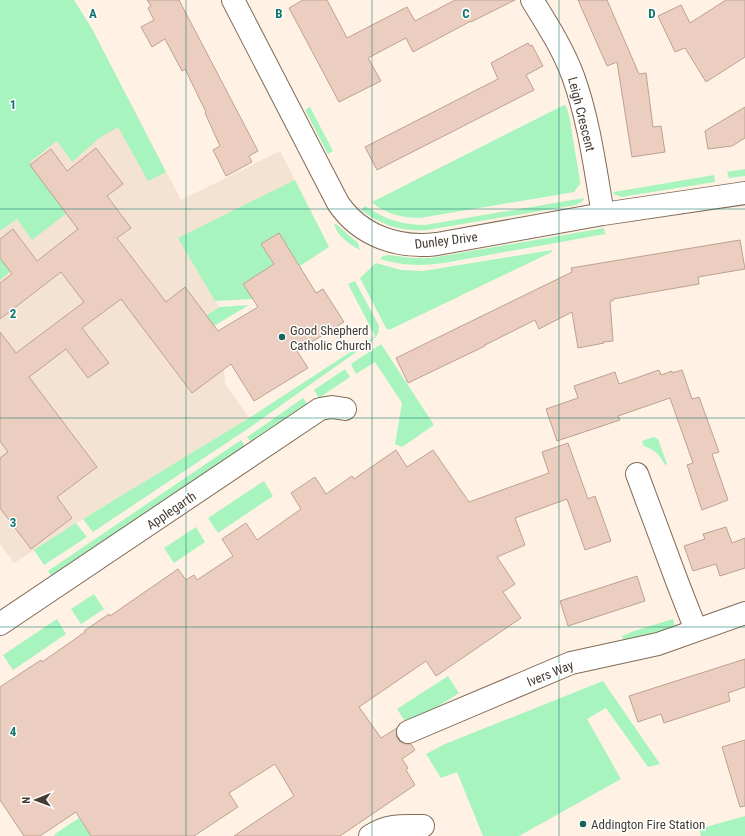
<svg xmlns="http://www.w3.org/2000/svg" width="745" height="836" font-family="'Roboto Condensed',sans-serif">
<rect width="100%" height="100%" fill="#fff1e4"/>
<path fill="#f4e2d2" d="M0,0H74L92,29L181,200L280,151L295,180L179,238L219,307L198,321L223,360L225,383L249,418L83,519L14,563L0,544Z"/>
<path fill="#a7f4bf" d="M0,0H74L92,29L166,172L148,181L118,127L99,138L72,162L57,141L30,162L67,213L32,240L17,219L0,231Z
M564,105L566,106L569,115L580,181V184L574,192L420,218C402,218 385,214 372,202Z
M310,107L333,151L328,154L305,110Z
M745,169V176L729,178L727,172Z
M714,175L715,182L627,196L622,197L613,194L614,192Z
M295,180L329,247L300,266L279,233L261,244L274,264L244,284L253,299L215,301L178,238Z
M584,198L583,201L576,205L427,230C402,232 381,225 361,210L365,206C384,219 403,225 425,225Z
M334,224H336L358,243L360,250C348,243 338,237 334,224Z
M604,228L605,234L444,263C419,266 404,266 380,259L383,256L389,255L411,258H431Z
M552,250V252L389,330L386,328L360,278L376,263L401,270L423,271Z
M0,256L11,271L0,280Z
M355,281L379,326L378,334L369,343L252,426L93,532L83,519L249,418L375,336L348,284Z
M249,305L204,332L188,328L219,307Z
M381,344L434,425L402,447L395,444L402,403L375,362L356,374L351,364Z
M345,369L350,377L319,398L314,390Z
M303,398L308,405L252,443L247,437Z
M654,437L658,439L667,464L665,465C660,455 655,450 644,446L642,441Z
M241,440L245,446L52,577L48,571Z
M264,481L273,496L218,533L208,518Z
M76,523L87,537L44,565L34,550Z
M196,527L205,542L174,563L164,548Z
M94,594L104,609L81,624L71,609Z
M57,619L66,634L13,670L3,655Z
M673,619L675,627L650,635L624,641L622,636L634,631Z
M448,676L459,693L408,726L397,709Z
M603,681L660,764L648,767L606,708L587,719L621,779L519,836H483L457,772L441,778L426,754L445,744Z
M745,816V836H701L699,829Z
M79,818L91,836H54L55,834Z"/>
<path fill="#ebcebf" stroke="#bda192" d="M147,0H179L258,151L249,156L252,162L226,176L213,150L220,146L205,113L206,112L185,69L182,71L165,39L152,47L141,27L154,20L148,8L151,6Z
M303,0H327L347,38L407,7L415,21L455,0H515L471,22V21L413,52L406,38L368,58L381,81L339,102L289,8Z
M578,0H607L639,74L646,73L653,127L661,126L665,152L632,157L617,62L607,66Z
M726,0H745V57L706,82L685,48L675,52L658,16L681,5L690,23Z
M528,43L530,46L532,45L543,66L526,75L534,90L377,170L365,147L498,79L491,63Z
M745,107V138L732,146L708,149L705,131Z
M96,148L123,184L107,196L131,228L117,238L166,302L185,287L218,331L258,307L243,284L274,264L261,244L279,233L316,293L323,289L344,322L297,351L308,368L254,401L231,364L192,393L121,299L82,328L109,363L88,378L66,349L29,377L97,467L57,497L72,518L31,549L0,508V458L8,452L0,441V332L16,353L84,302L61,272L0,319V283L12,274L0,258V239L13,229L37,261L78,229L30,165L51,149L67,171Z
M740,240L745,269L698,277L699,284L613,299V301H610L613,341L603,342L604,343L578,348L572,312L539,329L535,320L485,345V346L408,383L396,358L572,272L571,268Z
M659,370L661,375L672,371V373L682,370L692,399L699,397L719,452L712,454L728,500L702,510L687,465L693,463L670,398L618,416L620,420L557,441L546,409L578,398L574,386L615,372L619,384Z
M568,443L588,499L595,496L611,541L585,550L567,499L515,518L525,545L497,557L515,584L503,592L521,618L436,676L426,661L359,707L381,738L397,728L396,736L400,742L406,744H411L415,750L402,759L408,768L406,770L415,785L340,836H234L294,796L275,764L229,793L238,807L194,836H91L76,812L40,836H24L0,800V687L41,660L42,662L85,632L84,631L109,614L110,616L178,569L186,580L194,575L197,580L233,556L222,539L246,523L257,540L301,509L291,493L315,477L326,494L352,476L354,479L396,450L407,467L433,450L469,502L549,473L542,452Z
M726,527L732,543L745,538V568L720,576L716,564L693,571L684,546L705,539L703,534Z
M637,576L645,601L568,626L560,601Z
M745,659V687L728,693L730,701L664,723L661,714L638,722L629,696Z
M745,740V806L740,807L722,747Z"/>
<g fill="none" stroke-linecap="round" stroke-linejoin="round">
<defs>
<path id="minor" d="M233,0L338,203C360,236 399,249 437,244L603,214L745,193
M532,0C547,24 563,49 573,76C589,120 595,168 603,214
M637,474L678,584L696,630
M0,624L320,409L332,407L345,409
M408,732L571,663L658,644L745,613
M370,836C388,824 402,826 423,826"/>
</defs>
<use href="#minor" stroke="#816c59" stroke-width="24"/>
<use href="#minor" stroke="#fff" stroke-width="22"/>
</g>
<path fill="none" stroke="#0f766e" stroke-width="1" stroke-opacity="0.55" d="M186,0V836M372,0V836M559,0V836M0,209H745M0,418H745M0,627H745"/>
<g fill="#17635a" stroke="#fff" stroke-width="1.5">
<circle cx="282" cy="337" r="4"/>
<circle cx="583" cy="824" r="4"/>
</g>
<g text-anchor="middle" stroke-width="3" stroke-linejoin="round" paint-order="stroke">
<g font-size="13" fill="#443b32" stroke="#fff">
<text transform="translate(582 114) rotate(76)" y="5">Leigh Crescent</text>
<text transform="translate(446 240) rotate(-7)" y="5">Dunley Drive</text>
<text transform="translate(171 510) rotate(-34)" y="5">Applegarth</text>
<text transform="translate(550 673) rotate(-22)" y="5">Ivers Way</text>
</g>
<g font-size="13" fill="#443b32" stroke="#fff" text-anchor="start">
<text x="290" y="335">Good Shepherd<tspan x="290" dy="15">Catholic Church</tspan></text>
<text x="591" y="829">Addington Fire Station</text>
</g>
</g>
<g font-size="13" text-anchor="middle" font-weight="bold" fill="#0f766e" stroke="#fff" stroke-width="3" stroke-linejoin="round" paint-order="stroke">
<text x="93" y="18">A</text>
<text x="279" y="18">B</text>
<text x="466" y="18">C</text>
<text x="652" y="18">D</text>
<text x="13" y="109">1</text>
<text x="13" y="318">2</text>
<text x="13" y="527">3</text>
<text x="13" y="736">4</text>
</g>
<g transform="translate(36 800) rotate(269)" stroke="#ffffff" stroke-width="3" paint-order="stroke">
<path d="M0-3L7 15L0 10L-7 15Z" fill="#443b32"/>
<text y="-6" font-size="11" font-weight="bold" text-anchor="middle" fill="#443b32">N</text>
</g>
</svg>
